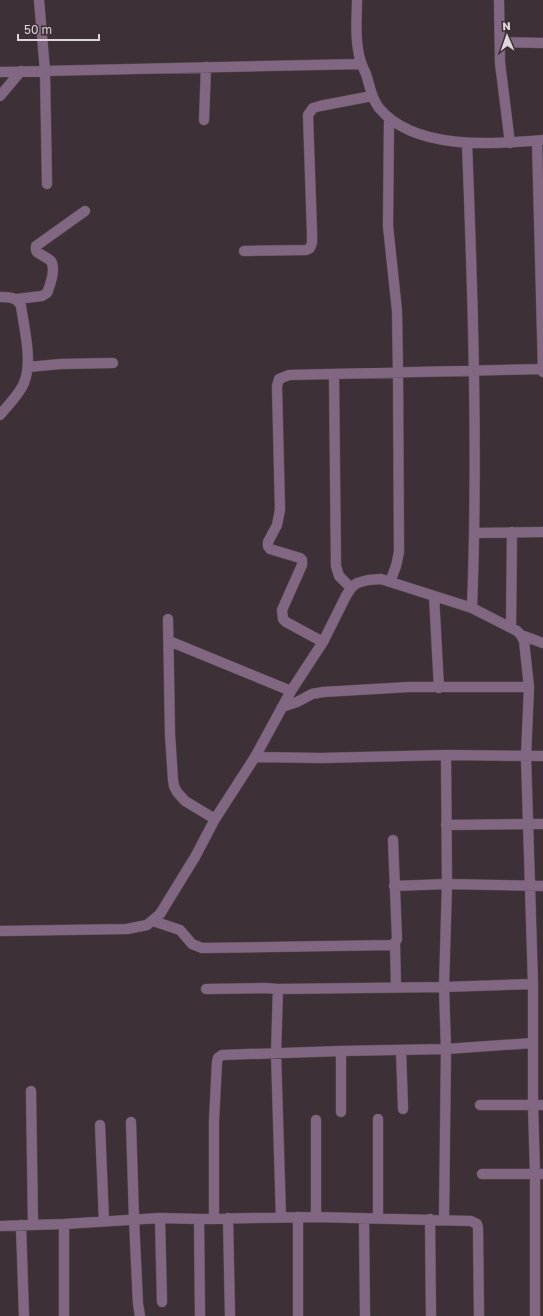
<svg xmlns="http://www.w3.org/2000/svg" width="543" height="1316" font-family="'Golos Text',sans-serif">
<rect width="100%" height="100%" fill="#3d3037"/>
<g fill="none" stroke-linecap="round" stroke-linejoin="round">
<defs>
<path id="minor" d="M39,0L45,71L47,184
M357,0C357,16 355,33 358,49C359,58 362,66 366,74C370,86 371,98 379,108C415,151 493,144 543,140
M499,0L500,63L510,143
M500,42L543,43
M0,72L361,64
M0,96L21,71
M389,118L388,226L397,311L398,371L399,552L396,566L390,582
M204,120L206,67
M537,141L543,372
M467,143C473,298 478,453 472,608L517,631L521,635L524,641L529,687L526,757L533,984V1105L535,1174V1316
M244,251L306,250L310,248L312,243V233L308,115L313,108L320,106L372,96
M0,297C9,297 17,297 21,306C24,328 33,361 24,383C19,395 8,405 0,415
M17,299L42,296L47,293C50,286 56,269 51,261C48,258 41,255 37,252L36,250V246L85,211
M28,367L61,364L113,363
M334,374L336,566L339,576L351,588
M475,533L543,532
M434,596L439,688
M168,619L170,734L173,780L174,786L177,792L185,801L215,819
M511,628L512,532
M521,635L543,643
M169,641L291,691
M323,642L286,622L283,619L282,610L302,565V560L300,558L270,549L268,546V542L277,525L280,510L277,386L279,379L289,375L543,369
M282,707L297,702L312,694L323,692L409,687H529
M255,757L321,758L446,755L543,756
M446,825L543,824
M394,886L447,884L543,886
M153,921L180,930L192,944L202,948L392,945L395,943L397,939L393,840
M0,931L127,929L147,925L160,914L195,857L215,819L255,757L291,691L323,642L346,596L351,588L357,583L368,580L381,579L472,608
M395,943L396,987
M206,989L265,988L278,989L444,987L533,984
M278,989L276,1053L281,1218
M401,1050L403,1109
M31,1091L33,1224
M480,1105H543
M341,1112V1051
M378,1119V1219
M316,1120V1217
M131,1122L134,1219L138,1304L140,1316
M100,1125L104,1221
M482,1174H543
M298,1217V1316
M160,1218L162,1302
M228,1218L230,1316
M199,1219L200,1316
M214,1219V1121L217,1062L218,1058L222,1055L341,1051L446,1049L533,1043
M364,1219L365,1316
M430,1219L431,1316
M444,1220L446,1049L444,987L447,884L446,755
M21,1225L24,1316
M0,1226L64,1224L160,1218L199,1219L316,1217L471,1221L477,1224L478,1228L479,1316
M64,1316V1224"/>
</defs>
<use href="#minor" stroke="#5a4e54" stroke-width="11"/>
<use href="#minor" stroke="#816782" stroke-width="10"/>
</g>
<g transform="translate(507 36) rotate(358)" stroke="#3d3037" stroke-width="3" paint-order="stroke">
<path d="M0-3L7 15L0 10L-7 15Z" fill="#ded6d9"/>
<text y="-6" font-size="11" font-weight="bold" text-anchor="middle" fill="#ded6d9">N</text>
</g>
<path d="M18 34v6h81v-6" fill="none" stroke="#ded6d9" stroke-width="2"/>
<text x="24" y="34" font-size="12" fill="#ded6d9" stroke="#3d3037" stroke-width="3" paint-order="stroke">50 m</text>
</svg>
